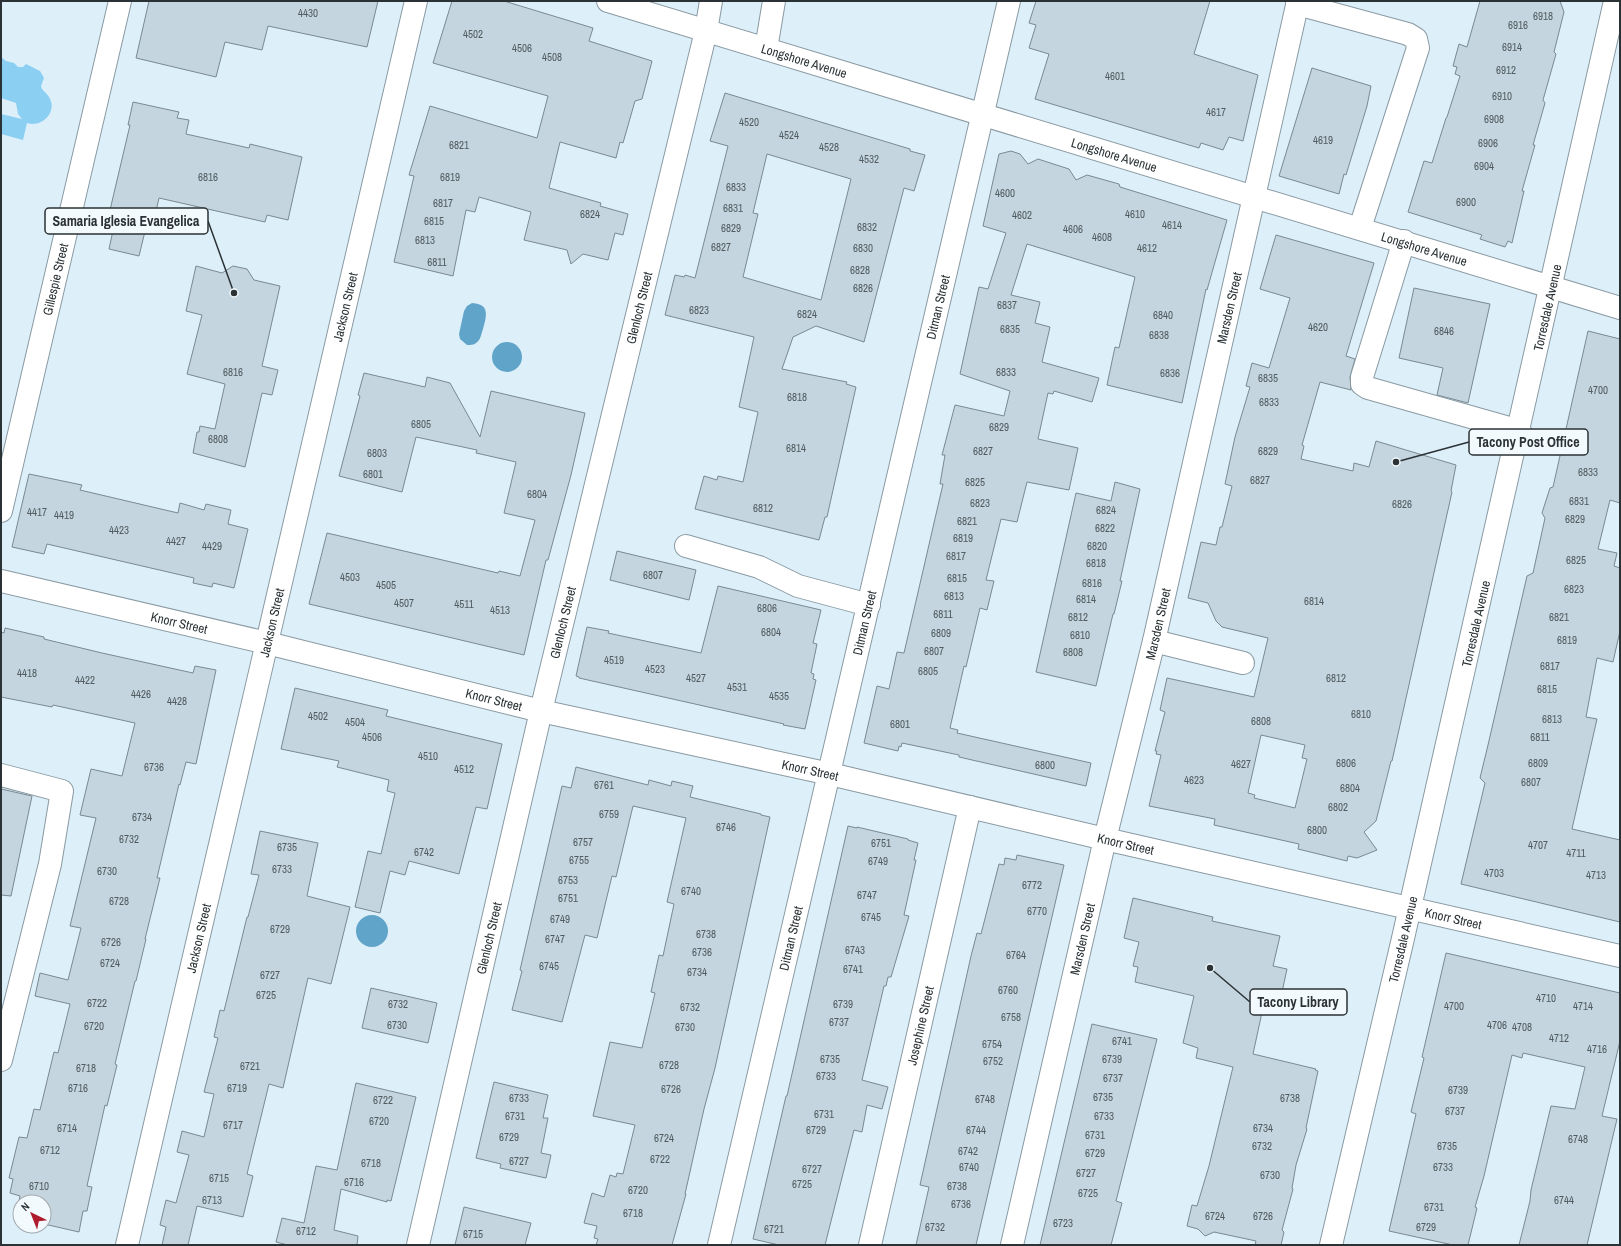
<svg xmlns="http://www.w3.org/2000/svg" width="1621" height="1246" font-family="'Archivo Narrow',sans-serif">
<rect width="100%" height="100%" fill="#ddeff9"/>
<path fill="#8bcff3" d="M1,57L6,61L14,63L18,67H23L26,64L40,71L44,78L41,86L42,89C45,93 48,94 50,99C57,113 41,128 27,123L23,140L1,134V114L22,119L18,114L16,103L1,98Z"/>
<path fill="#60a5c9" d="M472,303C491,304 486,317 483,329C481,334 481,340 476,343C474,345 470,345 467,345L460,339L459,334L464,311L467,306Z
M492 357a15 15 0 1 1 30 0a15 15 0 1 1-30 0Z
M356 931a16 16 0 1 1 32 0a16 16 0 1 1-32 0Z"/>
<path fill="#c4d5df" stroke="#7a8992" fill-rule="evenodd" d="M149,1H378L367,47L268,26L262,50L225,42L216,77L136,58Z
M452,1H504L593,28L589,41L652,61L642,99L635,101L623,143L620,142L616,158L560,142L549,188L601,203L600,206L628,214L623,235L615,233L608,260L583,254L571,264L567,250L524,240L531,212L479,197L475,212L466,210L453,276L394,262L414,176L409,175L430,106L537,138L548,96L433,63Z
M1036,1H1210L1194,54L1258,75L1243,141L1229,137L1223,150L1201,143L1199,148L1035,99L1049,54L1029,48L1036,25L1029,23Z
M1480,1H1560L1564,12L1554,52L1556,54L1543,100L1545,103L1533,145H1535L1522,191H1524L1512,243L1508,241L1505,247L1480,239L1482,235L1408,212L1424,161L1432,163L1446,118L1447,117L1460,76L1455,74L1457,67L1453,66L1459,44L1467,47Z
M1312,68L1371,86L1367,106L1346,175L1344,174L1339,194L1279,176Z
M725,93L910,149V151L925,155L914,191L904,188L864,342L816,326L793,337L782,369L847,382L846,384L856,387L827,517H825L819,540L695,509L704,476L717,480L718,476L743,482L758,412L739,407L754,337L665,315L675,275L684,277L685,275L695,278L728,146L710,141ZM767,154L851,179L821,300L743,277L758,214L753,213Z
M133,102L179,112L177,118L189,120L186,134L249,148L250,144L302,157L288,220L267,215L265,222L159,198L154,220L148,219L139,256L109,249L117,212L110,210L130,125H128Z
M1011,151L1020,154L1028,164L1038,159L1069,169L1076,180L1087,175L1119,184L1120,187L1227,220L1207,290L1206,289L1182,403L1107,385L1115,347L1119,348L1135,277L1027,244L1011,295L1040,302L1035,323L1050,327L1042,362L1099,378L1092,402L1054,391L1053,394L1048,393L1038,439L1078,448L1069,490L1027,482L1017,522L1001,519L986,580L994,581L987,610L980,608L966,667L964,666L950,728L958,730L957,733L1091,763L1086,786L959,757V755L902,743L901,747L899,746L898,751L864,743L877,686L889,689L897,652L904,653L943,484H940L945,455H942L955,405L1004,416L1010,391L960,374L979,287L988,289L1006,233L983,226L999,154Z
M1276,235L1374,263L1346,356L1355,359L1350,377L1351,390L1320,382L1302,445L1304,446L1301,459L1353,471L1354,463L1369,467L1376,441L1456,465L1451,491L1452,492L1392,761H1391L1376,821L1364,832L1377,850L1357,858L1348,856L1347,861L1298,849L1299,844L1214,825L1215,819L1149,806L1161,755L1156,754L1157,751H1155L1165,712L1160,710L1167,678L1254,697L1268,638L1222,627L1216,621L1208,603L1188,598L1201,542L1216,545L1220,527H1222L1232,486L1225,484L1235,437L1250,387L1246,386L1252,363L1269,368L1290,298L1260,289ZM1261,735L1305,745L1302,758L1307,759L1295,808L1254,798L1255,795L1248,793Z
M196,266L222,273L233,266L247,269L254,280L280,286L262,366L278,370L272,395L262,393L245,467L193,453L197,432H199L200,426L215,429L225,384L187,374L202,315L186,311Z
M1414,288L1490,304L1468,403L1437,395L1443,368L1399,358Z
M1588,331L1620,339V503L1610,500L1598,549L1617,553L1614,566L1620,568V631L1613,662L1597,658L1586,717L1597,719L1572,829L1620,840V922L1461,884L1485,783L1480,778L1488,745L1527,576L1533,573L1545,518L1542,513L1550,488L1553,487Z
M364,373L425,387L427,377L450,383L480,437L491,391L585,413L571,475L548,560H546L524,655L309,604L327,533L498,573L499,571L520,576L535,520L504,513L516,462L476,453L477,450L416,437L402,492L339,476L360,396L358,395Z
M29,474L82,485L80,490L178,513L180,503L204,510L206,504L231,510L228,524L248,529L234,588L213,583L212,587L193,583L194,578L47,544L44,554L12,547Z
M1115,482L1140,489L1120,581H1122L1114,614H1113L1096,686L1036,672L1076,493L1111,501Z
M617,551L696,570L689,600L610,580Z
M718,586L821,610L813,643L817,644L811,673L814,674L813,679L816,680L805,729L783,725L784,724L579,678V677L576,676L587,627L609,631L608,633L701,653Z
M5,628L44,637V639L102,653L193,673L195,666L216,670L196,764L186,762L180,785L179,784L157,878H160L145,939H146L136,981H135L115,1064L117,1065L107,1106L105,1105L87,1186L92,1187L87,1211H83L79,1232L44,1224V1202H20V1217L16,1216L20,1196L10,1193L13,1179L9,1178L19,1137L27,1138L34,1109L40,1110L54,1052L58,1053L70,1004L35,996L40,973L68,980L81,928L70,926L96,818L80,815L91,769L122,776L135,723L53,705L52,707L1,697V632L4,633Z
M295,688L388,710L386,716L502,744L487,809L476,807L459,874L409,861L405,875L390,871L380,913L355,907L368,851L381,854L395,793L387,791L389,780L337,767L339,761L281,749Z
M576,767L648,785L649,780L671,786L672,781L693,786L690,797L761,814V815L770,817L715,1068L704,1109L685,1194H686L672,1245H596L598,1239L594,1238L597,1226L584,1223L592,1193L604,1197L610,1175L616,1177L617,1173L623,1174L635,1125L593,1116L610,1042L642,1048L655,993L651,992L659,955L663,956L674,904L667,902L686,818L633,806L616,877L612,876L597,938L585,935L562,1022L512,1010L522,971L520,970L562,786L571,788Z
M1,789L32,796L11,896L1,895Z
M848,826L857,828V827L908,839V840L918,843L914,860H916L904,915L909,916L891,977H888L886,986H884L862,1080L888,1087L882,1109L867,1105L862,1132L854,1130L825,1245H779L753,1239L786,1096H787Z
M260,831L318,843L307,896L350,907L331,984L308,978L283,1088L269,1084L247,1174L253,1176L243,1217L197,1206L188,1245H162L166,1227L160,1225L166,1200L176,1203L189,1155L177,1152L182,1131L204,1137L214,1094L204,1092L218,1038L214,1037L220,1010L224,1011L247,917H248L259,875L251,874Z
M1017,855L1064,865L976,1245H916L929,1187L920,1185L971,956L977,933L981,934L999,864L1004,865L1005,858L1016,860Z
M1133,898L1213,917L1212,921L1280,936L1273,966L1287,969L1279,1006L1264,1003L1253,1054L1316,1069L1315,1070L1318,1071L1306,1128L1307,1129L1296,1165L1292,1188L1293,1189L1282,1230L1284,1232L1281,1245H1255L1256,1241L1214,1232L1205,1236L1198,1229L1187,1226L1192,1205L1197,1206L1209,1166L1233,1067L1196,1058L1198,1048L1183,1043L1194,996L1135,982L1138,967L1133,966L1139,942L1124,938Z
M1446,953L1620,993V1041L1602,1116L1617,1119L1587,1245H1519L1530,1201L1531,1190L1551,1106L1575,1109L1585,1067L1523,1053L1522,1058L1512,1055L1484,1176L1475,1207L1477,1208L1468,1245H1453L1389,1231L1416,1114L1411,1112L1424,1058L1422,1057Z
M371,988L437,1003L428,1043L362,1028Z
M1092,1024L1157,1039L1116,1201L1122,1203L1111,1245H1040Z
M494,1082L548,1095L543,1118H548L541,1153L551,1155L546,1178L500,1168L501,1164L476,1158Z
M356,1083L416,1097L391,1201L387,1200V1202L341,1189L334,1230L358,1236L357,1245H288L276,1242L282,1218L304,1223L316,1166L337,1170Z
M464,1207L531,1223L525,1245H455Z"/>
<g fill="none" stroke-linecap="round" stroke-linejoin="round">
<defs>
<g id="minor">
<path id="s1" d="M608,1L1620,308"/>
<path d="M1297,4L1408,34L1416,39L1418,48L1360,228"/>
<path d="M766,49L774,1"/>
<path d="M1404,241L1362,377V384L1368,388L1520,431"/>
<path id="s2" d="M1,511L120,1"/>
<path d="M686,546L759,567L798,586L869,605"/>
<path id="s3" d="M1,581L267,643L541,711L830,774L1105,839L1620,956"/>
<path d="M1154,641L1243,663"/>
<path d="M1,775L62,791L50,864L1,1060"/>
<path id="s4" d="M127,1245L416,1"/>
<path id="s5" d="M418,1245L541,711L706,31L711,1"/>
<path id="s6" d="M719,1245L1009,1"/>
<path id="s7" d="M870,1245L970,807"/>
<path id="s8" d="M1012,1245L1105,839L1154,641L1298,1"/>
<path id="s9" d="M1331,1245C1429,831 1524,416 1615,1"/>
</g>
</defs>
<use href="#minor" stroke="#8a9aa3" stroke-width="24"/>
<use href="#minor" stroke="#fff" stroke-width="22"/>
</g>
<g text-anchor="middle" stroke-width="3" stroke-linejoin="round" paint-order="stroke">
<g font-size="11" fill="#515b60">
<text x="308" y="17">4430</text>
<text x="1543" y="20">6918</text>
<text x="1518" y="29">6916</text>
<text x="473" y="38">4502</text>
<text x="1512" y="51">6914</text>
<text x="522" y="52">4506</text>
<text x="552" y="61">4508</text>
<text x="1506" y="74">6912</text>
<text x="1115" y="80">4601</text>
<text x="1502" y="100">6910</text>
<text x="1216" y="116">4617</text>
<text x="1494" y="123">6908</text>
<text x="749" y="126">4520</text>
<text x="789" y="139">4524</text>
<text x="1323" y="144">4619</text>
<text x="1488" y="147">6906</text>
<text x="459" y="149">6821</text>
<text x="829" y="151">4528</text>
<text x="869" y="163">4532</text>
<text x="1484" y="170">6904</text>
<text x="208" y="181">6816</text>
<text x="450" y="181">6819</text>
<text x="736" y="191">6833</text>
<text x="1005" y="197">4600</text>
<text x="1466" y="206">6900</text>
<text x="443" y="207">6817</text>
<text x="733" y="212">6831</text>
<text x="590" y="218">6824</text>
<text x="1135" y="218">4610</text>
<text x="1022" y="219">4602</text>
<text x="434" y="225">6815</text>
<text x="1172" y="229">4614</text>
<text x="867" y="231">6832</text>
<text x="731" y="232">6829</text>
<text x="1073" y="233">4606</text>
<text x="1102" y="241">4608</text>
<text x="425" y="244">6813</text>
<text x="721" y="251">6827</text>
<text x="863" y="252">6830</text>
<text x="1147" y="252">4612</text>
<text x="437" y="266">6811</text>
<text x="860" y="274">6828</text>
<text x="863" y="292">6826</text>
<text x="1007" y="309">6837</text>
<text x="699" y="314">6823</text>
<text x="807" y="318">6824</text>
<text x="1163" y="319">6840</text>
<text x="1318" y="331">4620</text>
<text x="1010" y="333">6835</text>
<text x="1444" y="335">6846</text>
<text x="1159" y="339">6838</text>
<text x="233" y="376">6816</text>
<text x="1006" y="376">6833</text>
<text x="1170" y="377">6836</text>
<text x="1268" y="382">6835</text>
<text x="1598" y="394">4700</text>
<text x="797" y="401">6818</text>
<text x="1269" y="406">6833</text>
<text x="421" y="428">6805</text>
<text x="999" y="431">6829</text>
<text x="218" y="443">6808</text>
<text x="796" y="452">6814</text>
<text x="983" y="455">6827</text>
<text x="1268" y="455">6829</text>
<text x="377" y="457">6803</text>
<text x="1588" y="476">6833</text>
<text x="373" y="478">6801</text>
<text x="1260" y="484">6827</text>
<text x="975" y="486">6825</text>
<text x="537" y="498">6804</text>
<text x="1579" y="505">6831</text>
<text x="980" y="507">6823</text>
<text x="1402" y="508">6826</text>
<text x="763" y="512">6812</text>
<text x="1106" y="514">6824</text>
<text x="37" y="516">4417</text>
<text x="64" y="519">4419</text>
<text x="1575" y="523">6829</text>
<text x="967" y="525">6821</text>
<text x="1105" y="532">6822</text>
<text x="119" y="534">4423</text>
<text x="963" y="542">6819</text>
<text x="176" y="545">4427</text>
<text x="212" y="550">4429</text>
<text x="1097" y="550">6820</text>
<text x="956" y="560">6817</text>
<text x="1576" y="564">6825</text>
<text x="1096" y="567">6818</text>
<text x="653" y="579">6807</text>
<text x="350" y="581">4503</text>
<text x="957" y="582">6815</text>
<text x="1092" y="587">6816</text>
<text x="386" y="589">4505</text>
<text x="1574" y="593">6823</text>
<text x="954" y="600">6813</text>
<text x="1086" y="603">6814</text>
<text x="1314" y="605">6814</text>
<text x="404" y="607">4507</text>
<text x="464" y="608">4511</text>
<text x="767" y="612">6806</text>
<text x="500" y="614">4513</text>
<text x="943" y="618">6811</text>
<text x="1078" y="621">6812</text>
<text x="1559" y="621">6821</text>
<text x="771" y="636">6804</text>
<text x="941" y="637">6809</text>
<text x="1080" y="639">6810</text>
<text x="1567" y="644">6819</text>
<text x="934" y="655">6807</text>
<text x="1073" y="656">6808</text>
<text x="614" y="664">4519</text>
<text x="1550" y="670">6817</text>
<text x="655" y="673">4523</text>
<text x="928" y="675">6805</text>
<text x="27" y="677">4418</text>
<text x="696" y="682">4527</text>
<text x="1336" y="682">6812</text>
<text x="85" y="684">4422</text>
<text x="737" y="691">4531</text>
<text x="1547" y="693">6815</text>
<text x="141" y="698">4426</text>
<text x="779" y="700">4535</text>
<text x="177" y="705">4428</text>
<text x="1361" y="718">6810</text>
<text x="318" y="720">4502</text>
<text x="1552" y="723">6813</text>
<text x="1261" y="725">6808</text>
<text x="355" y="726">4504</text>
<text x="900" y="728">6801</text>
<text x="372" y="741">4506</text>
<text x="1540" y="741">6811</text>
<text x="428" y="760">4510</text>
<text x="1346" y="767">6806</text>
<text x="1538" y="767">6809</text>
<text x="1241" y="768">4627</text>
<text x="1045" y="769">6800</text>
<text x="154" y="771">6736</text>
<text x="464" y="773">4512</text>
<text x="1194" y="784">4623</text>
<text x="1531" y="786">6807</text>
<text x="604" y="789">6761</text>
<text x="1350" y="792">6804</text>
<text x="1338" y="811">6802</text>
<text x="609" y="818">6759</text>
<text x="142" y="821">6734</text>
<text x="726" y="831">6746</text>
<text x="1317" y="834">6800</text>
<text x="129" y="843">6732</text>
<text x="583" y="846">6757</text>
<text x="881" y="847">6751</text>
<text x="1538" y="849">4707</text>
<text x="287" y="851">6735</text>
<text x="424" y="856">6742</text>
<text x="1576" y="857">4711</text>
<text x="579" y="864">6755</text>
<text x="878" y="865">6749</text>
<text x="282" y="873">6733</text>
<text x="107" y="875">6730</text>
<text x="1494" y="877">4703</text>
<text x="1596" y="879">4713</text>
<text x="568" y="884">6753</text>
<text x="1032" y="889">6772</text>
<text x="691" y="895">6740</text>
<text x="867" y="899">6747</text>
<text x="568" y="902">6751</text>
<text x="119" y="905">6728</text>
<text x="1037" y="915">6770</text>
<text x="871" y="921">6745</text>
<text x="560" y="923">6749</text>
<text x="280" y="933">6729</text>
<text x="706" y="938">6738</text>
<text x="555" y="943">6747</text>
<text x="111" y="946">6726</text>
<text x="855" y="954">6743</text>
<text x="702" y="956">6736</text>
<text x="1016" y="959">6764</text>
<text x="110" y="967">6724</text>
<text x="549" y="970">6745</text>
<text x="853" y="973">6741</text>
<text x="697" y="976">6734</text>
<text x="270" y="979">6727</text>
<text x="1008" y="994">6760</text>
<text x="266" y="999">6725</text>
<text x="1546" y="1002">4710</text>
<text x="97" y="1007">6722</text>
<text x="398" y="1008">6732</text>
<text x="843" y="1008">6739</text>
<text x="1454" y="1010">4700</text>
<text x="1583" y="1010">4714</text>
<text x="690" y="1011">6732</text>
<text x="1011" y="1021">6758</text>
<text x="839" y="1026">6737</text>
<text x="397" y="1029">6730</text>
<text x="1497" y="1029">4706</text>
<text x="94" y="1030">6720</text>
<text x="685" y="1031">6730</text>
<text x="1522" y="1031">4708</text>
<text x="1559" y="1042">4712</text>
<text x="1122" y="1045">6741</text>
<text x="992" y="1048">6754</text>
<text x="1597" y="1053">4716</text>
<text x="830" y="1063">6735</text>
<text x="1112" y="1063">6739</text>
<text x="993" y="1065">6752</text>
<text x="669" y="1069">6728</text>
<text x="250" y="1070">6721</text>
<text x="86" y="1072">6718</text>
<text x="826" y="1080">6733</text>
<text x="1113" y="1082">6737</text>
<text x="78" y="1092">6716</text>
<text x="237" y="1092">6719</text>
<text x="671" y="1093">6726</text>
<text x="1458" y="1094">6739</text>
<text x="1103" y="1101">6735</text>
<text x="519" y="1102">6733</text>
<text x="1290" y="1102">6738</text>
<text x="985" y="1103">6748</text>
<text x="383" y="1104">6722</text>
<text x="1455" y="1115">6737</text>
<text x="824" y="1118">6731</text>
<text x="515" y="1120">6731</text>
<text x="1104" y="1120">6733</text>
<text x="379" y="1125">6720</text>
<text x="233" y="1129">6717</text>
<text x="67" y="1132">6714</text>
<text x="1263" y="1132">6734</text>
<text x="816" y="1134">6729</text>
<text x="976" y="1134">6744</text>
<text x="1095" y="1139">6731</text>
<text x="509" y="1141">6729</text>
<text x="664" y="1142">6724</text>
<text x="1578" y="1143">6748</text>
<text x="1262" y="1150">6732</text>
<text x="1447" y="1150">6735</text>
<text x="50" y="1154">6712</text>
<text x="968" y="1155">6742</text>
<text x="1095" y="1157">6729</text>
<text x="660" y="1163">6722</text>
<text x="519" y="1165">6727</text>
<text x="371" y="1167">6718</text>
<text x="969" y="1171">6740</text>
<text x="1443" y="1171">6733</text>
<text x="812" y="1173">6727</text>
<text x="1086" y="1177">6727</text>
<text x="1270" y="1179">6730</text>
<text x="219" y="1182">6715</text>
<text x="354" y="1186">6716</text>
<text x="802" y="1188">6725</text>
<text x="39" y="1190">6710</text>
<text x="957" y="1190">6738</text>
<text x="638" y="1194">6720</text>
<text x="1088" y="1197">6725</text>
<text x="212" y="1204">6713</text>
<text x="1564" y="1204">6744</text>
<text x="961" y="1208">6736</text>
<text x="1434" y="1211">6731</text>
<text x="633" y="1217">6718</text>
<text x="1215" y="1220">6724</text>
<text x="1263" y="1220">6726</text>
<text x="1063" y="1227">6723</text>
<text x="935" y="1231">6732</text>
<text x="1426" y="1231">6729</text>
<text x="774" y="1233">6721</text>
<text x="306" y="1235">6712</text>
<text x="473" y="1238">6715</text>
</g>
<g font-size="13" fill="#2b3235" stroke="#f3fafe">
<text dy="5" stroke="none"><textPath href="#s1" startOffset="205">Longshore Avenue</textPath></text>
<text dy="5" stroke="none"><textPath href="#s1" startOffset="529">Longshore Avenue</textPath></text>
<text dy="5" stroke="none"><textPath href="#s1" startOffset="853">Longshore Avenue</textPath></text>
<text dy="5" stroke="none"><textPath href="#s2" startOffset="238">Gillespie Street</textPath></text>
<text dy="5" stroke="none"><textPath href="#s4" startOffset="963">Jackson Street</textPath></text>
<text dy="5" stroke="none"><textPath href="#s5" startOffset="963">Glenloch Street</textPath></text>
<text dy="5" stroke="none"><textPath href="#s6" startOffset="963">Ditman Street</textPath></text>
<text dy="5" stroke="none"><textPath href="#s8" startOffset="962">Marsden Street</textPath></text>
<text dy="5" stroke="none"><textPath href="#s9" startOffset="962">Torresdale Avenue</textPath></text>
<text dy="5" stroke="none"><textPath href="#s5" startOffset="639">Glenloch Street</textPath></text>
<text dy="5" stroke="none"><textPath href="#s3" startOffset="183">Knorr Street</textPath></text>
<text dy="5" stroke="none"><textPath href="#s4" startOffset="639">Jackson Street</textPath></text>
<text dy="5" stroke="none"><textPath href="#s6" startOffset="639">Ditman Street</textPath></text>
<text dy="5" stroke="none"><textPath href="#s8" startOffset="638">Marsden Street</textPath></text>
<text dy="5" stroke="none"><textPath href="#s9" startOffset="638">Torresdale Avenue</textPath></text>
<text dy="5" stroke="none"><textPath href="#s3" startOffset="507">Knorr Street</textPath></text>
<text dy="5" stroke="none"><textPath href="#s3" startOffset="831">Knorr Street</textPath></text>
<text dy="5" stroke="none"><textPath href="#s3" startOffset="1155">Knorr Street</textPath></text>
<text dy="5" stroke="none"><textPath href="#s3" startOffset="1491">Knorr Street</textPath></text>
<text dy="5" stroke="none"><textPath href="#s5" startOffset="315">Glenloch Street</textPath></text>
<text dy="5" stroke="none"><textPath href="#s4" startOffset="315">Jackson Street</textPath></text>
<text dy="5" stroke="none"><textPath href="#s6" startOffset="315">Ditman Street</textPath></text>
<text dy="5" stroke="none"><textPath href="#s8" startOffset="314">Marsden Street</textPath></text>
<text dy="5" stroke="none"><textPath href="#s9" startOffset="314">Torresdale Avenue</textPath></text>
<text dy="5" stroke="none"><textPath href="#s7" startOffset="225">Josephine Street</textPath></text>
</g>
</g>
<path fill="none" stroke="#2b3235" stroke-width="1.5" d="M234 293L208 221M1396 462L1469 442M1210 968L1250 1002"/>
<g fill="#2b3235" stroke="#f3fafe" stroke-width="1.5">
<circle cx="234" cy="293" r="4"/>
<circle cx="1396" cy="462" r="4"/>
<circle cx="1210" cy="968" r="4"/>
</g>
<g fill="#f3fafe" stroke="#2b3235" stroke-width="1.5">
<rect x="45" y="208" width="163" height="26" rx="4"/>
<rect x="1469" y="429" width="119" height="26" rx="4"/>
<rect x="1250" y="989" width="97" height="26" rx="4"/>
</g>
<g font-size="14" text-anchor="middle" font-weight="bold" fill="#2b3235">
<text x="126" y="226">Samaria Iglesia Evangelica</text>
<text x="1528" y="447">Tacony Post Office</text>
<text x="1298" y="1007">Tacony Library</text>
</g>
<rect width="1621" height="1246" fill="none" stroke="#2b3235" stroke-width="4"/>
<g transform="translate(32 1214) rotate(317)"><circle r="19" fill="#f3fafe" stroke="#a3aaae"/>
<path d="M0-3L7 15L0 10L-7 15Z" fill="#af1b2c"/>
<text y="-6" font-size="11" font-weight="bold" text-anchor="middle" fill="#2b3235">N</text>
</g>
</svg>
